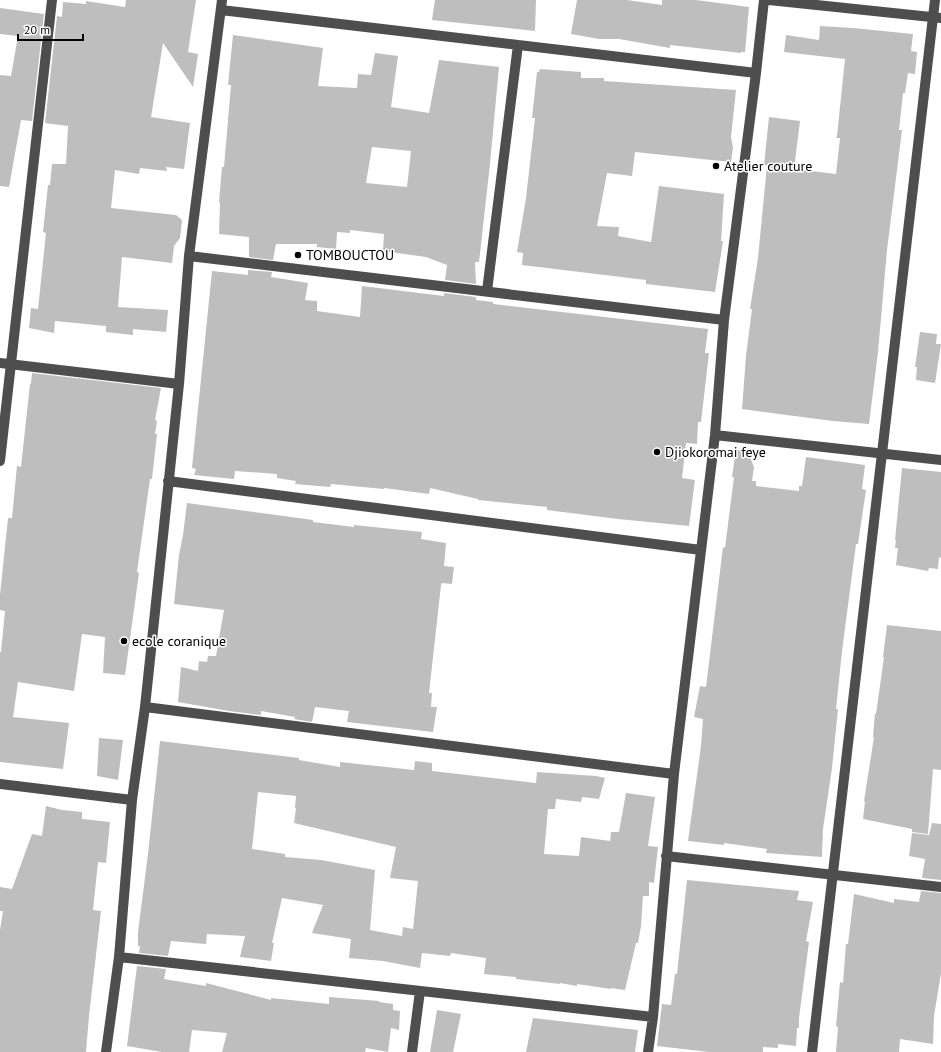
<svg xmlns="http://www.w3.org/2000/svg" width="941" height="1052" font-family="'PT Sans',sans-serif">
<rect width="100%" height="100%" fill="#fff"/>
<path fill="#bebebe" fill-rule="evenodd" d="M126,0H196L188,52L198,54L193,87L163,43L151,117L190,123L184,169L166,167L167,171L140,168L139,174L115,170L111,208L176,215L182,220L180,238L174,246L172,263L122,257L118,307L168,310L166,332L133,329V335L106,332V326L55,321L54,333L29,328L31,308L38,309L46,233L43,232L48,185H50L52,164H66L68,126L45,123L57,16L62,17L63,2L86,4V1L125,7Z
M435,0H536L535,31L432,20Z
M577,0H627L662,5V0H696L749,7L745,52H741V53L670,45V48L619,39H599L571,34Z
M0,8L44,14L32,121L21,120L9,187L0,186V75L11,76L18,36L0,34Z
M820,26L853,28L913,34L911,51L917,52L915,74L908,73L905,93H903L899,130H902L887,250L878,352L869,424L833,421L742,409L746,356L752,309H750L758,258L767,165H764L769,117L800,121L794,169L836,174L840,138H836L837,136L845,59L784,52L786,35L819,40Z
M233,35L323,48L318,86L357,88L358,74L371,75L375,53L398,56L391,107L429,113L439,60L499,67L490,164L479,262H475L476,284L445,280L447,265L426,257L383,251L384,234L350,230V233L337,232L336,249L317,247V244H276L273,260L249,257V237L219,234L220,203L219,202L222,167H224L231,85H228ZM372,147L411,151L407,187L366,183Z
M540,69L581,72V78H604V81L736,90L731,137L733,147L731,162L635,152L632,176L607,173L597,226L619,227L618,236L651,242L659,186L724,194L721,241H723L715,292L646,284V280L522,265L523,253L517,252L526,198L535,118H532L537,72H539Z
M248,270L272,272L271,277L308,283L305,300L317,301V311L360,317L362,286L444,296V293L476,297V300L493,302V304L708,329L705,353H709L701,422H698L697,444L686,443L682,478L695,480L689,526L618,519L547,510V507L478,500V499L430,488L429,494L384,488V489L331,484L330,487L295,484L296,481L277,478V474L235,471L234,479L194,475L196,469L192,468L212,271L248,275Z
M920,332L937,334L936,344H941L935,383L916,380L917,367H915Z
M32,373L161,388L155,420L157,421L155,434H157L152,479H150L137,572L139,573L125,675L103,673L105,637L82,634L74,691L18,682L13,717L69,723L63,769L0,762V652H1L5,611L0,610V595L8,518H12L17,466L21,467L30,384H31Z
M736,449L749,455L754,467L752,481H756V486L799,491V486H802L806,457L865,465L862,489L866,490L858,544H856L842,651L836,709H838L832,768L823,829L822,857L766,853L767,849L724,843V845L688,841L701,746L703,719L694,717L700,686L706,687L723,547L725,548L734,477H732Z
M902,468L941,472V558L939,557L938,569L929,568L928,571L896,565L898,548H895L896,540H895Z
M187,503L313,520V522L354,527V525L422,532L421,539L446,543L444,566L454,567L452,584L442,583L441,585L429,693H432L431,707H437L433,732L347,722L349,711L315,707L312,722L294,719L295,717L261,711V715L229,711L178,702L181,667L198,671L199,661L207,662L208,656H216L224,610L174,604L179,555L183,535Z
M887,625L941,631V770L933,769L928,834L912,832V829L863,819L865,801H864L874,737H873L875,713L876,714L884,657H883Z
M99,738L123,740L118,780L97,776Z
M160,741L299,758V760L340,767V762L414,770L415,761L432,763V771L536,783L537,772L596,776L605,778L599,799L582,797L581,802L556,799L555,809H548L544,854L579,856L581,837L610,841L611,832H619L626,793L655,797L648,846L658,847L654,883L649,882V896H643L641,926L638,943H636L625,990L611,988V989L577,984V986L560,983V984L516,979V977L484,974L486,958L451,953L450,956L422,953L420,968L383,961L349,958L351,939L312,933L323,905L282,898L272,943H274L271,961L240,957L245,936L207,934L206,944L171,941L168,956L139,953L140,946H138V932L148,854ZM258,792L296,796L295,808H296L294,823L396,847L390,878L418,881L413,929L403,927L402,936L370,930L375,870L321,860L285,857V854L252,849Z
M46,806L62,810L82,812V819L110,822L106,863L98,862L93,910L101,911L89,1016L86,1052H0V930L3,911H0V887L12,889L32,834L42,836Z
M932,823L941,824V880L922,878L925,859L909,856L912,833L929,835Z
M687,880L799,891L797,900L813,902L806,941L809,942L799,1018V1028H797L796,1046L778,1044V1048L763,1047V1052H709L657,1046L662,1004L671,1005L675,974H677Z
M921,891L941,893V973L934,1016L933,1044L900,1039L899,1052H836L838,1027L836,1026L840,982L843,983L846,944H848L854,894L894,903V899L919,902Z
M137,966L166,969L164,979L206,986V983L271,1000V998L329,1004V997L379,1001V1002L393,1004V1010L400,1011L399,1030L391,1028L388,1052L366,1048L365,1052H222L227,1033L192,1030L189,1052H162L127,1046Z
M437,1010L461,1014L453,1052H430Z
M533,1018L638,1030L635,1052H526Z"/>
<g fill="none" stroke-linecap="round" stroke-linejoin="round">
<path stroke="#4e4e4e" stroke-width="10" d="M769,0L941,18
M221,10L756,73
M189,256L724,320
M487,291L518,45
M0,363L179,384
M715,435L941,460
M0,461L52,0
M168,481L701,550
M145,707L674,774
M0,784L132,800
M666,856L941,887
M119,957L653,1017
M106,1052L119,957L132,800L145,707L179,384L189,256L222,0
M412,1052L420,991
M648,1052L653,1017L674,774L715,435L724,320L756,73L764,0
M812,1052L935,0"/>
</g>
<g fill="#000" stroke="#fff" stroke-width="1.5">
<circle cx="716" cy="166" r="4"/>
<circle cx="298" cy="255" r="4"/>
<circle cx="657" cy="452" r="4"/>
<circle cx="124" cy="641" r="4"/>
</g>
<g text-anchor="middle" stroke-width="3" stroke-linejoin="round" paint-order="stroke">
<g font-size="14" fill="#000" stroke="#fff" text-anchor="start">
<text x="724" y="171">Atelier couture</text>
<text x="306" y="260">TOMBOUCTOU</text>
<text x="665" y="457">Djiokoromai feye</text>
<text x="132" y="646">ecole coranique</text>
</g>
</g>
<path d="M18 34v6h65v-6" fill="none" stroke="#000000" stroke-width="2"/>
<text x="24" y="34" font-size="12" fill="#000000" stroke="#ffffff" stroke-width="3" paint-order="stroke">20 m</text>
</svg>
